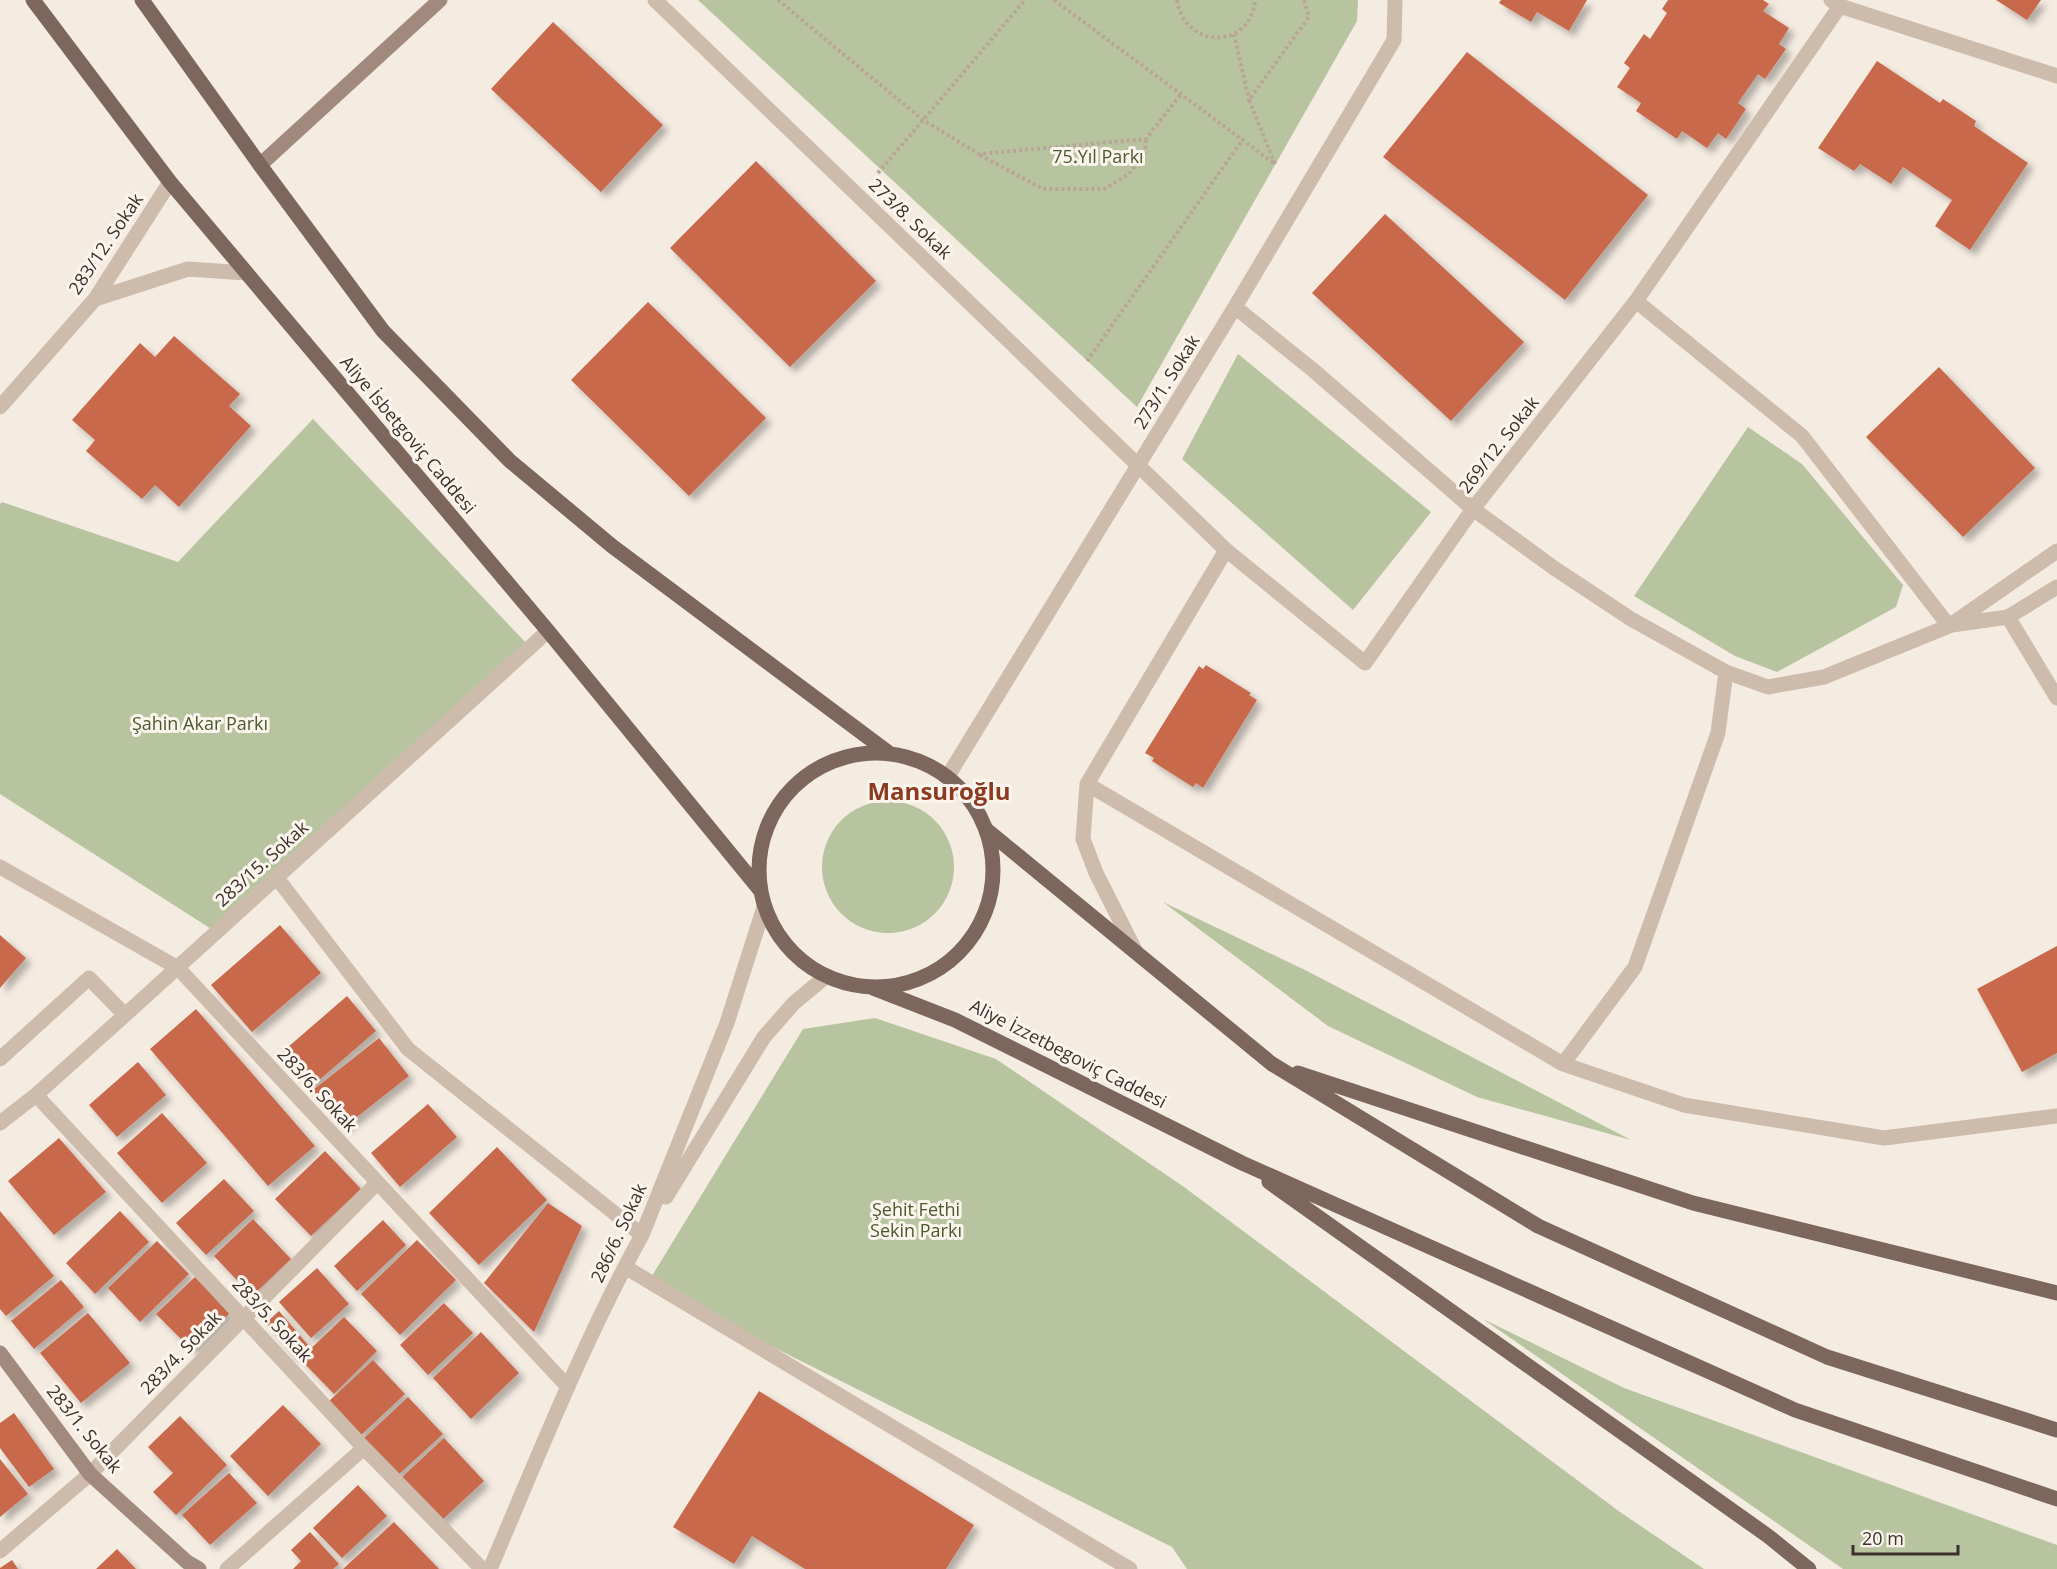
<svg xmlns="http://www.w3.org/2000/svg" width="2057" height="1569" font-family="'Open Sans',sans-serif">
<defs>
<filter id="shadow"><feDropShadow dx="5.5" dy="5.5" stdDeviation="3" flood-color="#0004"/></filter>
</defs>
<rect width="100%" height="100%" fill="#f4ebe1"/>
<path fill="#b8c4a0" d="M698,0H1358L1357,21L1137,407Z
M1238,354L1431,512L1353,610L1182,459Z
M313,419L530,647L216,932L0,794V504L2,502L178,562Z
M1748,427L1802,464L1903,585L1896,607L1777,672L1735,656L1634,596Z
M822 867a66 66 0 1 1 132 0a66 66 0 1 1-132 0Z
M1163,902L1309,972L1631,1140L1477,1097L1328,1026Z
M875,1018L996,1059L1184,1187L1620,1512L1704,1569H1187L1172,1547L647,1284L803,1029Z
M1483,1319L1624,1388L2057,1545V1569H1843Z"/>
<path fill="#c8694b" filter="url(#shadow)" d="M1501,0H1587L1569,31L1537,12L1531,22L1499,3Z
M1668,0H1763L1769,4L1763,11L1789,28L1779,44L1786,49L1765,79L1758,74L1738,103L1746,109L1726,139L1718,133L1707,148L1682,131L1677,139L1636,111L1641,103L1617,87L1630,68L1624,63L1644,34L1650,39L1667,13L1662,9Z
M1996,0H2041L2027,20Z
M553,22L663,125L601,192L491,89Z
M1467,52L1648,195L1565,300L1383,157Z
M1877,61L1940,103L1943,99L1976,121L1974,126L2028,163L1970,250L1935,226L1952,200L1903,167L1891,184L1860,164L1854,171L1818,148Z
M756,161L876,281L790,367L670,248Z
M1385,214L1524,342L1451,421L1312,293Z
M648,302L766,418L689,496L571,380Z
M174,336L240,394L229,406L251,426L179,507L155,485L142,499L86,451L95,440L72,420L140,343L155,357Z
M1939,367L2035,468L1963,537L1866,437Z
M1206,665L1251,693L1249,695L1257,700L1203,788L1196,783L1193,787L1152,761L1154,758L1145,753L1199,666L1203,669Z
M280,925L321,973L252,1032L211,985Z
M0,935L26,958L0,988Z
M2057,946V1053L2022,1072L1977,989Z
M347,996L376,1031L310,1088L280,1054Z
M196,1009L315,1146L268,1186L150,1049Z
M379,1038L409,1076L343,1128L313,1090Z
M138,1062L166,1095L117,1137L89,1105Z
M428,1104L457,1137L400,1187L371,1153Z
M162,1113L207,1163L162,1203L117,1153Z
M59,1138L106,1192L54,1235L8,1181Z
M497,1147L547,1200L479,1265L429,1213Z
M325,1151L361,1189L311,1236L275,1199Z
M224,1179L254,1211L206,1255L176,1223Z
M548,1203L582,1226L534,1332L484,1283Z
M0,1211L54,1276L6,1316L0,1309Z
M120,1211L149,1242L95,1294L66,1263Z
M253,1219L291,1259L252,1296L214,1256Z
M383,1220L406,1245L357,1291L334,1266Z
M417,1240L456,1280L400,1335L361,1294Z
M157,1241L189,1274L140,1322L108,1288Z
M317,1268L349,1304L311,1338L279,1302Z
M195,1277L230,1313L192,1350L156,1314Z
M61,1280L84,1307L34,1349L11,1321Z
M444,1303L473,1333L428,1375L400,1345Z
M279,1311L308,1345L294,1357L266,1323Z
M88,1313L130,1363L81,1403L40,1353Z
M344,1317L377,1351L334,1394L300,1359Z
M481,1332L519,1373L471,1419L433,1378Z
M373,1360L405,1394L360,1436L328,1402Z
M759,1391L974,1525L946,1569H805L752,1536L734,1564L673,1527Z
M408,1397L443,1434L397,1476L363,1439Z
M283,1405L321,1444L268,1496L230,1456Z
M14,1413L54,1469L29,1487L0,1448V1423Z
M180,1416L227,1465L176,1515L153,1492L173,1473L148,1447Z
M444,1438L484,1481L440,1522L400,1479Z
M0,1459L28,1494L0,1517Z
M229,1473L257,1503L210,1545L182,1515Z
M358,1485L387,1516L342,1558L313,1528Z
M394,1522L439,1569H343Z
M310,1532L339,1564L333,1569H293L301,1561L291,1550Z
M117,1549L136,1569H96Z
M12,1560L18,1569H0V1568Z"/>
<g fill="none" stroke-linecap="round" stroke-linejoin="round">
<path stroke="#b9a596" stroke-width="4" stroke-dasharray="3 3" stroke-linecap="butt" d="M778,0L923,120L979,154L1146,139L1181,94
M1054,0L1275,164
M1177,0C1185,50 1251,50 1255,0
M1234,34L1249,100
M980,155L1043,189H1104L1129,174L1145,152L1146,139
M1275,164L1249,100L1309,17L1304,0
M878,173L1025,0
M1087,361L1243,139"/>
<path stroke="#cdbbac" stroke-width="15" d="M0,1059L89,978L125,1015"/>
<path stroke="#cdbbac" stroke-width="15" d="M655,0L1226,550L1365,663L1473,509L1636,301L1840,6
M1831,0L1840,6L2057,76
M95,299L188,269L246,273
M1636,301L1802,436L1949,626
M1235,307L1313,370L1473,509L1554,568L1631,619L1726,672L1768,687L1824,677L1949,626L2057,551
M0,407L95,299L170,182
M2008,617L2057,698
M1952,625L2008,617L2057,587
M948,776L1235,307L1394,40L1395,0
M1087,784L1563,1064L1684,1105L1884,1138L2057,1116
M0,867L178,968L568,1387
M277,878L408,1049L642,1235
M1136,952L1096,873L1083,839L1087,784L1226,550
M1563,1064L1635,967L1718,733L1726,672
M36,1095L364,1448L482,1569
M0,1123L36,1095L125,1015L548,631
M666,1197L764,1037L794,1003L824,978
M625,1267L1130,1569
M0,1551L90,1474L377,1183
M227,1569L364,1448
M490,1569C538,1457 583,1342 642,1235L727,1023L764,907"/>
<path stroke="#a18a7d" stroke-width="15" d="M260,165L440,0
M0,1353L90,1474L187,1562L199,1569"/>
<path stroke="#7d675c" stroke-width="15" d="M33,0L170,182L548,631L760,890
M142,0L260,165L383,331L510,461L612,546L889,753
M759 870a117 117 0 1 1 234 0a117 117 0 1 1-234 0Z
M988,831L1272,1064L1538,1226L1827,1357L2057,1430
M873,988L955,1020L1242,1163L1795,1410L2057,1499
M1298,1073L1693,1203L2057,1293
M1269,1182L1768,1536L1809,1569"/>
</g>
<g text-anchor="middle" stroke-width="6" stroke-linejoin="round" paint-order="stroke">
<g font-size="18" fill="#4a5a2e" stroke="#fbf5ee">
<text x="1098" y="163">75.Yıl Parkı</text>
<text x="200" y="730">Şahin Akar Parkı</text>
<text x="916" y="1216">Şehit Fethi<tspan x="916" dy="21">Sekin Parkı</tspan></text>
</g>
<g font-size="18" fill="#3b302b" stroke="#fbf5ee">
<text transform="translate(910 219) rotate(44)" y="6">273/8. Sokak</text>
<text transform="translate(106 244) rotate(-56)" y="6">283/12. Sokak</text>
<text transform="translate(1167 382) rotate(-58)" y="6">273/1. Sokak</text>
<text transform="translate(408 435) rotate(50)" y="6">Aliye İsbetgoviç Caddesi</text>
<text transform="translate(1499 445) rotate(-52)" y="6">269/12. Sokak</text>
<text transform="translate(262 864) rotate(-42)" y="6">283/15. Sokak</text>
<text transform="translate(1068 1054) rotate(27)" y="6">Aliye İzzetbegoviç Caddesi</text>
<text transform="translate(317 1090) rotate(47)" y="6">283/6. Sokak</text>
<text transform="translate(619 1233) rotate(-65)" y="6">286/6. Sokak</text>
<text transform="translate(272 1320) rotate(47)" y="6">283/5. Sokak</text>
<text transform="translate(181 1353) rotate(-46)" y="6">283/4. Sokak</text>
<text transform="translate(84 1429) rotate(51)" y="6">283/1. Sokak</text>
</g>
<g font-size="24" font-weight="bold" fill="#8c3b22" stroke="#fbf5ee">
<text x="939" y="800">Mansuroğlu</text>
</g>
</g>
<path d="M1853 1545v9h105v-9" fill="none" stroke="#3b302b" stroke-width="3"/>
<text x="1862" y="1545" font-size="18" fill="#3b302b" stroke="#fbf5ee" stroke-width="4.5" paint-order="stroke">20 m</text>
</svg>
